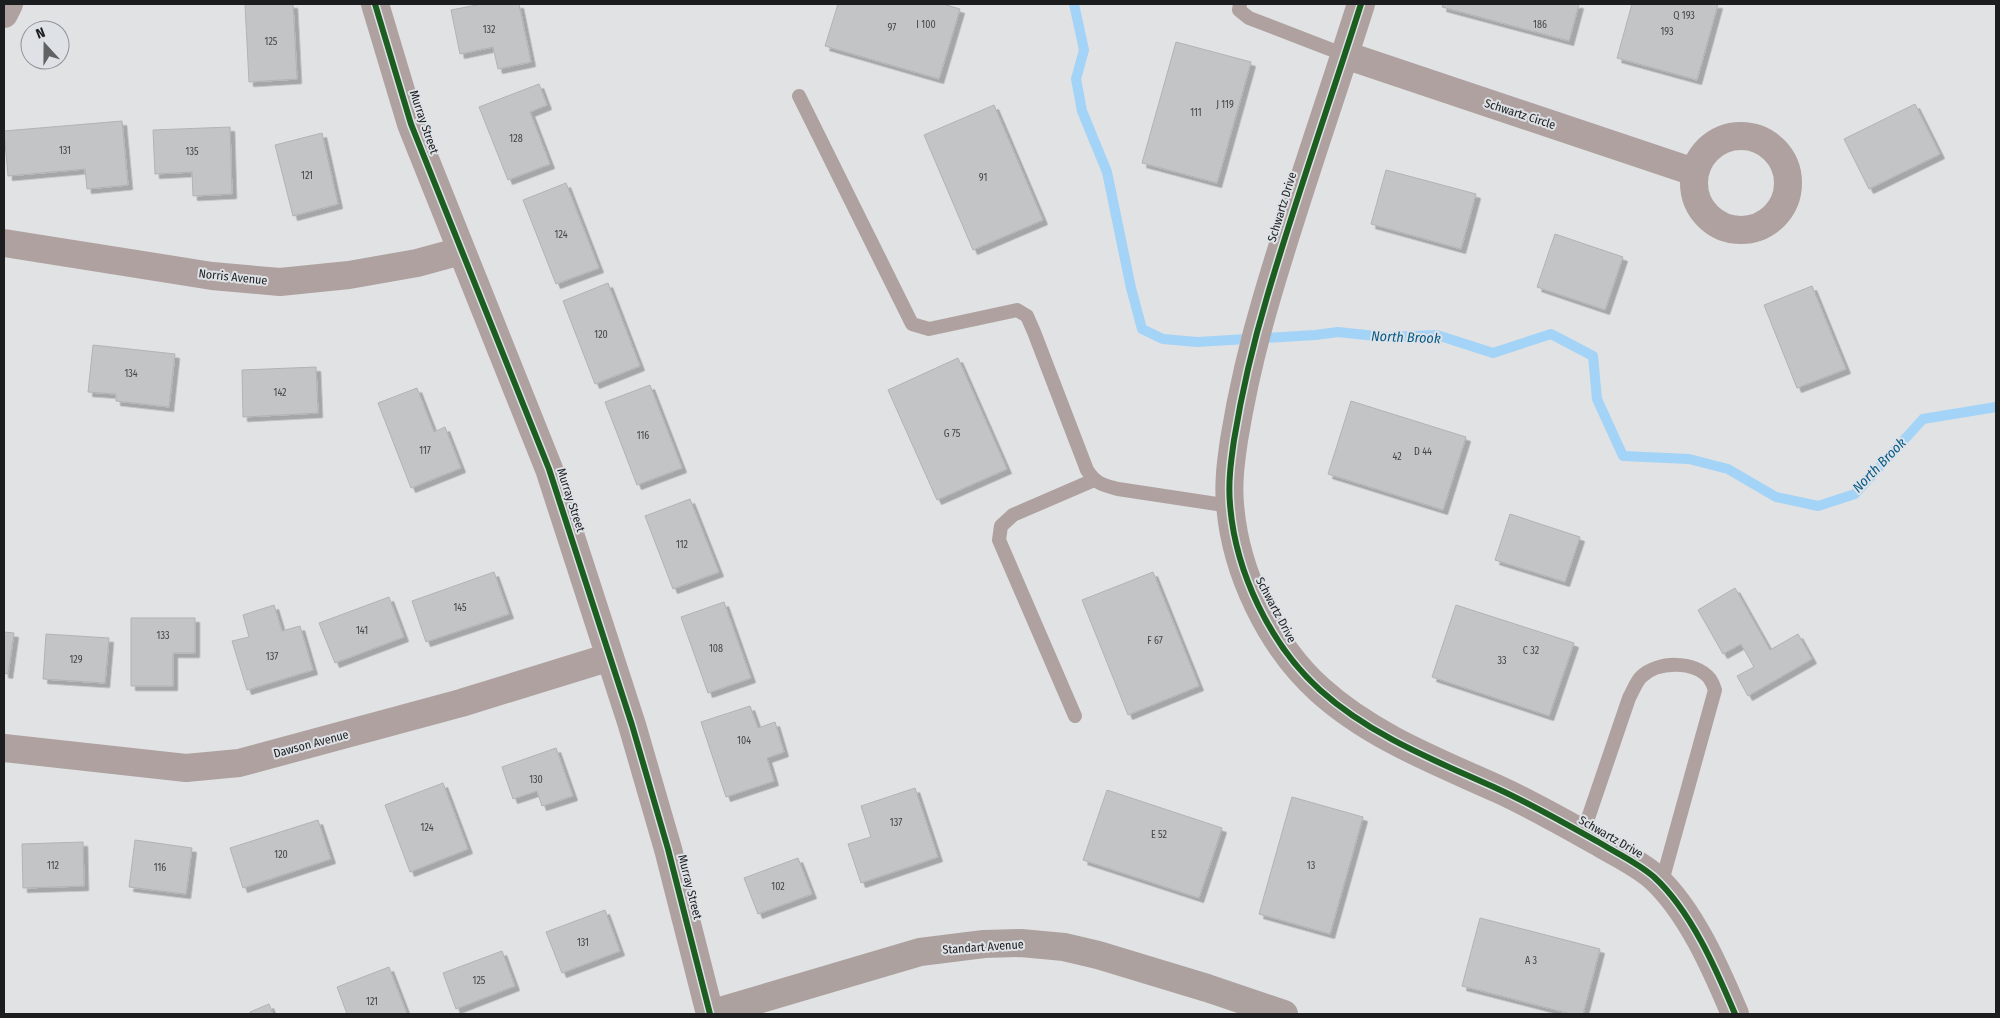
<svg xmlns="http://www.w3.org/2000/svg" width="2000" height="1018" font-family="'Fira Sans Condensed',sans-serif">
<defs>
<filter id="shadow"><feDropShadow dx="4.5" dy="4.5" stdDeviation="0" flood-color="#0004"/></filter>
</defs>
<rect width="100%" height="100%" fill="#e0e2e4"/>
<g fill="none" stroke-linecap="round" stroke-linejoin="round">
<path stroke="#a3d3f6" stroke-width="10" d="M1074,4L1084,50L1076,79L1082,111L1107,172L1131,288L1142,329L1163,339L1197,342L1315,335L1338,332L1385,337L1437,335L1493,353L1551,334L1593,356L1597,399L1623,456L1689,459L1728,469L1776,497L1818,506L1855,494L1923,419L1996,407"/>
</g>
<path fill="#c2c4c5" stroke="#b1b3b4" filter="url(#shadow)" d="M245,4H293L297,79L249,82Z
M482,4H519L531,62L498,69L493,47L460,54L451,10Z
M838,4H943L960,9L939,79L825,46Z
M1443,4H1579L1569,41L1442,7Z
M1632,4H1718L1697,80L1617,58Z
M1176,42L1251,62L1217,183L1142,163Z
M539,84L547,105L530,112L550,164L508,180L479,107Z
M1915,104L1940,154L1869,189L1844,139Z
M994,105L1043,220L973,250L924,135Z
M122,121L128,185L87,189L85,169L8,176L4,131Z
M230,127L232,194L193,196L192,172L155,174L153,130Z
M322,133L338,204L293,216L275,145Z
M1386,170L1476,194L1461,249L1371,224Z
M566,183L599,268L556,284L523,200Z
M1555,234L1623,257L1605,310L1537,287Z
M608,283L640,366L595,384L563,301Z
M1812,286L1846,369L1797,388L1764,305Z
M93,345L175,354L169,407L116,401V394L88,392Z
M958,358L1007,469L937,500L888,390Z
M316,367L318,413L243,417L242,370Z
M650,385L682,468L637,485L605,402Z
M417,388L434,432L445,427L461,468L411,488L378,403Z
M1351,401L1466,437L1443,510L1328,474Z
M690,499L719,572L673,589L645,516Z
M1510,514L1580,537L1565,582L1495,560Z
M494,572L509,614L426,642L412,601Z
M1153,572L1199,686L1128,715L1082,600Z
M1735,588L1770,650L1798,634L1812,659L1748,696L1737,676L1754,667L1741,644L1723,654L1698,610Z
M389,597L404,637L335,663L319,623Z
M724,602L751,678L708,693L681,617Z
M274,605L282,631L300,626L313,670L247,690L232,641L249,637L243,615Z
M1456,605L1574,643L1549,716L1432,677Z
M131,618H195V653H173V686H131Z
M4,632L14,633L8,674L4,673Z
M46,634L109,638L105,683L43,679Z
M750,706L758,728L775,722L784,752L767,758L774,781L726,797L701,722Z
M556,748L573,796L542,806L537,791L513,799L502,767Z
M443,783L468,849L410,872L385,805Z
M915,788L938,857L861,883L848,844L871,837L861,806Z
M1107,790L1222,828L1199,898L1083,860Z
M1292,797L1363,817L1330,934L1259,914Z
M318,820L331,859L243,888L230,848Z
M135,840L192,848L186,894L129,887Z
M83,842L84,886L23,888L22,844Z
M798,858L812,894L758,914L744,878Z
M605,910L620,951L562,973L546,932Z
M1480,918L1600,949L1583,1014H1571L1462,986Z
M502,951L515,986L456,1009L443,973Z
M389,967L407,1014H347L337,987Z
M269,1004L273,1014H250V1012Z"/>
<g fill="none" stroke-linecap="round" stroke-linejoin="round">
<path stroke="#afa1a0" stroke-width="14" d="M1240,4L1239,10L1249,18L1345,55
M799,96L912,324L929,329L1017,310L1027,316L1034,332L1087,470C1096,484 1103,485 1118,489L1230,506
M1075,716L999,540L1001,526L1013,515L1094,480
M1583,833L1629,698C1633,691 1636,682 1641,677C1657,661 1695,660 1710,679C1712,682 1714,687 1715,690L1661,885"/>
<path stroke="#afa1a0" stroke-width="28" d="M375,4L411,124L549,469L632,725L668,849L710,1014
M1361,4C1330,102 1296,198 1267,297C1253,344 1242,391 1234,440C1231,461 1228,482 1230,504C1235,571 1270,645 1320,690C1371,736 1436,761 1498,789C1533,805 1566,824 1600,843C1618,854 1638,863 1654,877C1691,911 1716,969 1735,1014
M4,14L9,4
M1345,55L1694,172
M1694 183a47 47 0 1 1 94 0a47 47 0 1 1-94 0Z
M4,243L212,276L280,282L349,275L417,263L461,251
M4,748L186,768L239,763L461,703L610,657"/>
<path stroke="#ada19f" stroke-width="28" d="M710,1014L920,952L984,944L1021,943L1064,947L1098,955L1207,988L1284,1014"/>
<defs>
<path id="cycleway" d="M375,4L411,124L549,469L632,725L668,849L710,1014
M1361,4C1330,102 1296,198 1267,297C1253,344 1242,391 1234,440C1231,461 1228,482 1230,504C1235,571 1270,645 1320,690C1371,736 1436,761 1498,789C1533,805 1566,824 1600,843C1618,854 1638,863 1654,877C1691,911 1716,969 1735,1014"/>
</defs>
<use href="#cycleway" stroke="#dee2e6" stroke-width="9"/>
<use href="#cycleway" stroke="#1b5e20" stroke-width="6"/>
</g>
<g text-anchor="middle" stroke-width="4" stroke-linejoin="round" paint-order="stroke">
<g font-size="10" fill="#454748">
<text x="1684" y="19">Q 193</text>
<text x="926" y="28">I 100</text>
<text x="1540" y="28">186</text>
<text x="892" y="31">97</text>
<text x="489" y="33">132</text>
<text x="1667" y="35">193</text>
<text x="271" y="45">125</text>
<text x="1225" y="108">J 119</text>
<text x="1196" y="116">111</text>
<text x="516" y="142">128</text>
<text x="65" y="154">131</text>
<text x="192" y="155">135</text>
<text x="307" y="179">121</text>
<text x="983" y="181">91</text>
<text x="561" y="238">124</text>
<text x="601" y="338">120</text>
<text x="131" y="377">134</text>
<text x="280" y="396">142</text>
<text x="952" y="437">G 75</text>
<text x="643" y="439">116</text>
<text x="425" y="454">117</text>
<text x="1423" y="455">D 44</text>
<text x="1397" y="460">42</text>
<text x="682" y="548">112</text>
<text x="460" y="611">145</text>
<text x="362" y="634">141</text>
<text x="163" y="639">133</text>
<text x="1155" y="644">F 67</text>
<text x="716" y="652">108</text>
<text x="1531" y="654">C 32</text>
<text x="272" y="660">137</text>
<text x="76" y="663">129</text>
<text x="1502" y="664">33</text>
<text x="744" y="744">104</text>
<text x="536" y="783">130</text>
<text x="896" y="826">137</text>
<text x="427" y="831">124</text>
<text x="1159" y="838">E 52</text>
<text x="281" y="858">120</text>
<text x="53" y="869">112</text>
<text x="1311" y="869">13</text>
<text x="160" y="871">116</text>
<text x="778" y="890">102</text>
<text x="583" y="946">131</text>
<text x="1531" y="964">A 3</text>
<text x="479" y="984">125</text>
<text x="372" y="1005">121</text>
</g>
<g font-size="12" fill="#1b1d1e" stroke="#dee2e6">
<text transform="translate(1520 114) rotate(18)" y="4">Schwartz Circle</text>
<text transform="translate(424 122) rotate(71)" y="4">Murray Street</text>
<text transform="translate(1282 207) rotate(-73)" y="4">Schwartz Drive</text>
<text transform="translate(233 277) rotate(6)" y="4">Norris Avenue</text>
<text transform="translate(571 500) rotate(72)" y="4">Murray Street</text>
<text transform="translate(1276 610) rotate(62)" y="4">Schwartz Drive</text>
<text transform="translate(311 744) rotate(-15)" y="4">Dawson Avenue</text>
<text transform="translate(1611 837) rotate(30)" y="4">Schwartz Drive</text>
<text transform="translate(690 887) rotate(76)" y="4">Murray Street</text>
<text transform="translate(983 947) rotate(-4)" y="4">Standart Avenue</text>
</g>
<g font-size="14" font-style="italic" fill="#045a87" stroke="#dee2e6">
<text transform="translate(1406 337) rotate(2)" y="5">North Brook</text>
<text transform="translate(1879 465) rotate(-46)" y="5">North Brook</text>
</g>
</g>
<rect width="2000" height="1018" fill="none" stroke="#1b1d1e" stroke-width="10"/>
<g transform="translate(45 45) rotate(339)"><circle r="24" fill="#dee2e6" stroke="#909396"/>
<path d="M0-4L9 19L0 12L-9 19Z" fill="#606263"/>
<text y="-8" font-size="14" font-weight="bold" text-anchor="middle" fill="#1b1d1e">N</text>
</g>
</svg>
